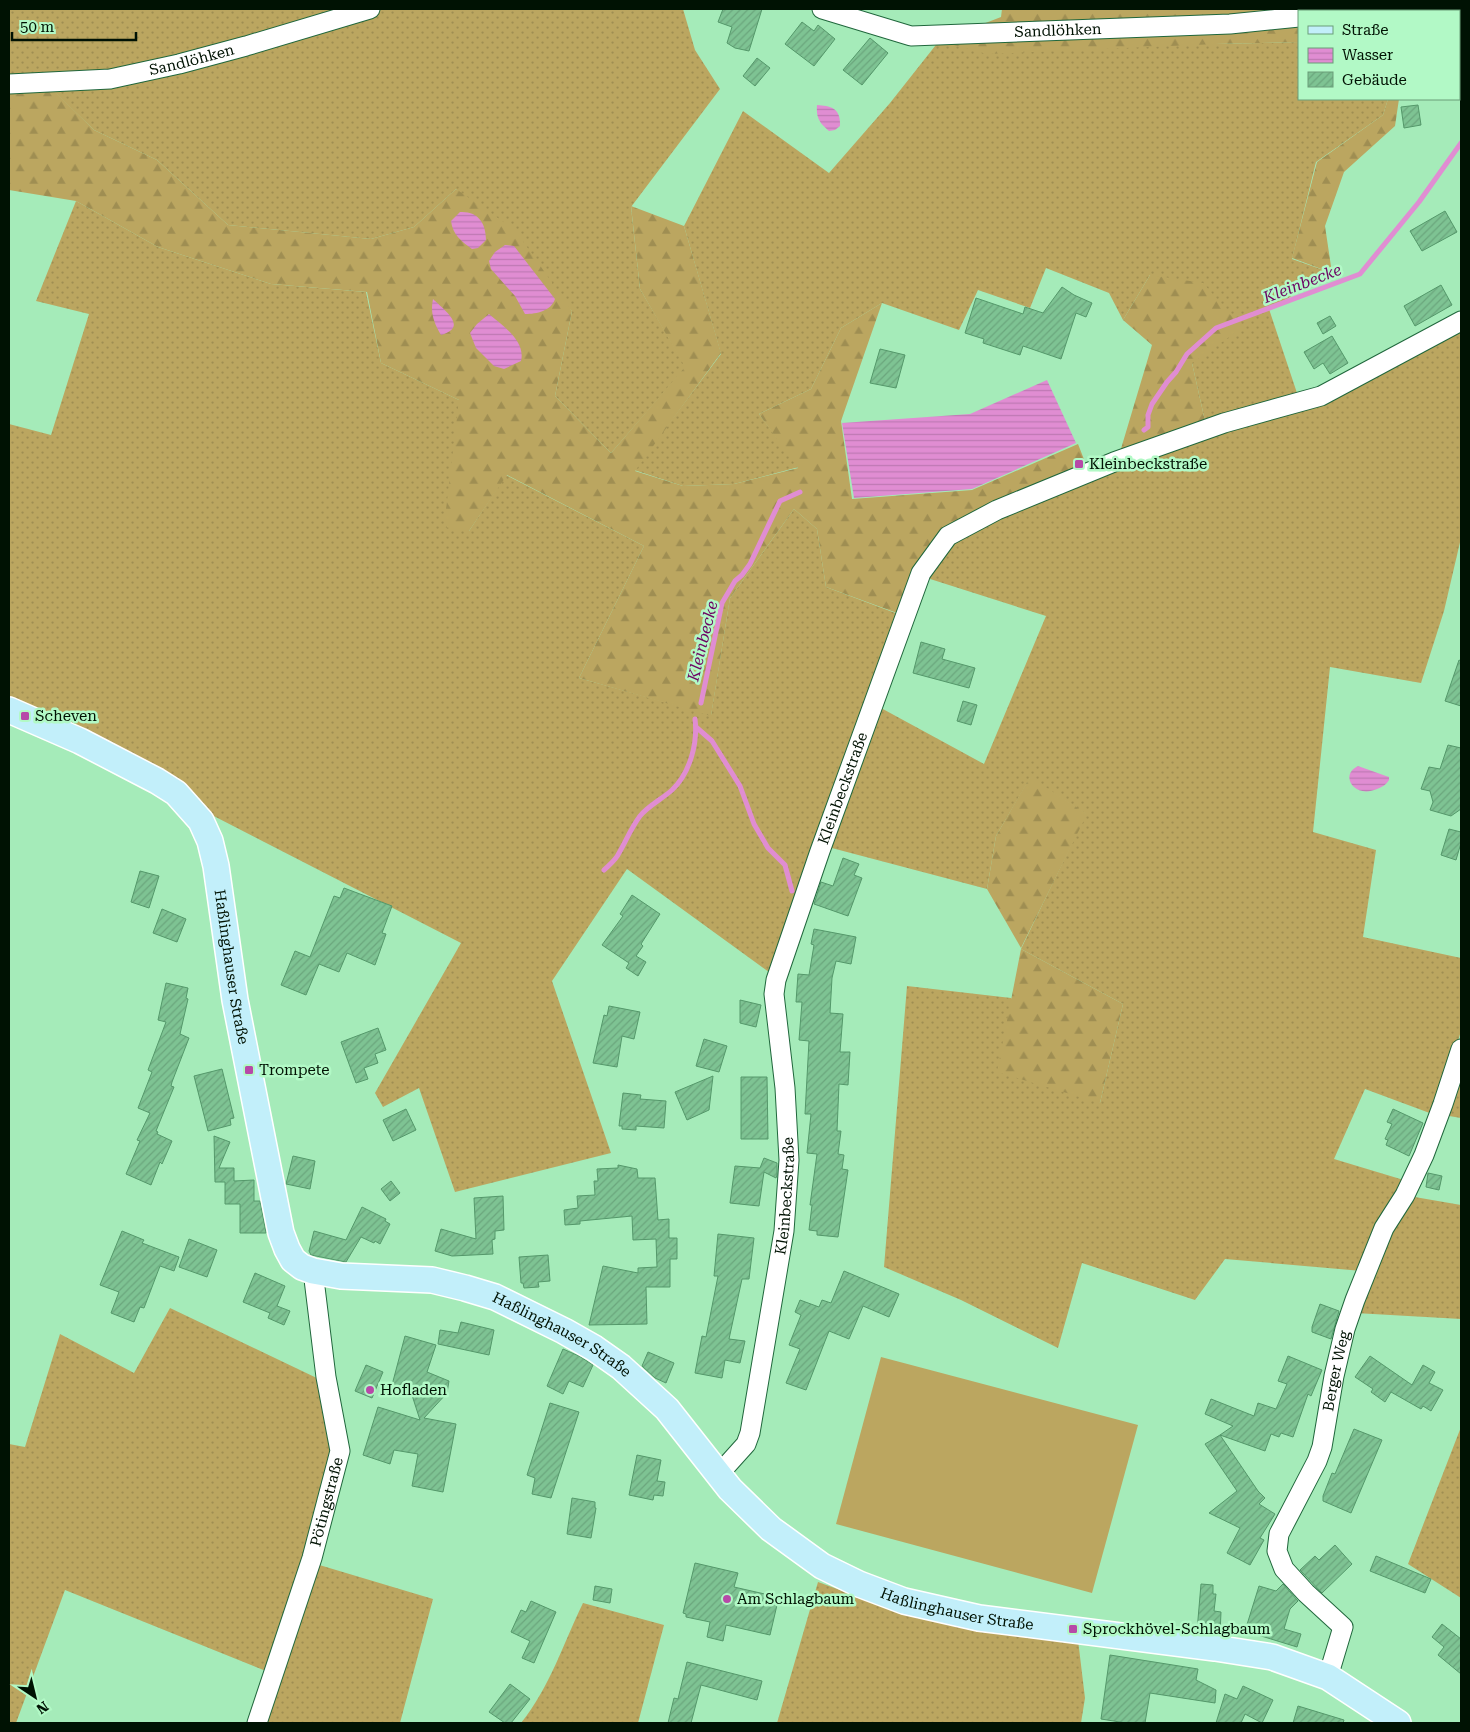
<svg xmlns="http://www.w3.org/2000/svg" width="1470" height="1732" font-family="'Roboto Serif',serif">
<defs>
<pattern id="grass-dots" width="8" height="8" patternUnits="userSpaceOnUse" patternTransform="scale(1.25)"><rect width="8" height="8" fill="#bba660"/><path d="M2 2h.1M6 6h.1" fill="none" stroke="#9f8e52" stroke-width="1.8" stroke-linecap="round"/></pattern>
<pattern id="forest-firs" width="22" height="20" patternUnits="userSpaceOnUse" patternTransform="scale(1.25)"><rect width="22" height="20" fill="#bba660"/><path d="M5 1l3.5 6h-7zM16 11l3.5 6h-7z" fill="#9f8e52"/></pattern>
<pattern id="water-rules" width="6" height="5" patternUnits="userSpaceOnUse" patternTransform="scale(1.25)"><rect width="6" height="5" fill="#e08dd2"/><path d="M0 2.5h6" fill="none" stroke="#be79b3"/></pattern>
<pattern id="building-hatch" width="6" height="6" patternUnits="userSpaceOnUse" patternTransform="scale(1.25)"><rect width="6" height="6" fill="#7ec393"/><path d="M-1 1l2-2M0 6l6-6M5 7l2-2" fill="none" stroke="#6ba67d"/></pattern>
</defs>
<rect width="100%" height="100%" fill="#a5ebb9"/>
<path fill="url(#grass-dots)" d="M9,9H683L695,50L720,89L631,207L640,289L686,367L611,453L555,396L572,311L456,189L414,227L371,239L228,225L157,160L94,130L41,79L9,80Z
M939,41L1216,44L1299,42V99H1388L1383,115L1316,162L1292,259L1332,273L1269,309L1297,393L1205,421L1192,363L1150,275L1123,320L1109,293L1046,268L1030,308L978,290L959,330L882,303L841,328L811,389L759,414L799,467L734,484L683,486L634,470L721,354L684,226L743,111L829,173L890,103Z
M76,201L158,247L271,284L366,292L381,363L459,400L469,531L506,475L644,546L579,678L711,715L730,598L794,509L817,529L826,587L898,614L868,703L813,841L773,975L627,869L552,981L611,1153L455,1192L419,1088L383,1107L375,1093L461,943L204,811L9,698V424L51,435L89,314L36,301Z
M1461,328V538L1444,611L1421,683L1330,667L1313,832L1376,850L1363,937L1461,958V1031L1435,1115L1365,1089L1334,1159L1407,1181L1362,1271L1225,1259L1195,1300L1082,1263L1058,1348L961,1300L884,1267L907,986L1011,998L1100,1103L1123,1004L1021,949L1086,814L1030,778L996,836L987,889L828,847L881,708L984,764L1046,616L927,578L952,540L1008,512L1228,428Z
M1461,1058V1118L1443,1115Z
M1409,1196L1461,1205V1319L1355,1313Z
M170,1308L323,1381L332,1436L331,1462L319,1512L266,1671L65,1590L16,1723H9V1444L25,1447L60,1334L134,1373Z
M1461,1427V1598L1408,1564Z
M316,1564L433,1599L400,1723H264Z
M818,1582L898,1611L1078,1640L1085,1698L1081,1723H777Z
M583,1603L664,1625L638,1723H521C550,1687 563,1644 583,1603Z"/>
<path fill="url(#forest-firs)" d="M1002,9H1442L1436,11H1299V42L1216,44L987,54L939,41L1001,17Z
M48,85L94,130L157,160L228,225L371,239L414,227L456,189L515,230L572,311L555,396L611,453L685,367L640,289L631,206L684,226L721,353L635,471L683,486L734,484L798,468L759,414L811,389L841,328L882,303L841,421L852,499L972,490L1078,444L1087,467L945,535L897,613L826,587L817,529L794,509L730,598L711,716L579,678L644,546L507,475L469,531L444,527L459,400L381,363L367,292L271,284L158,247L76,201L9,190V88Z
M1388,99H1399L1395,126L1344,172L1325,226L1332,273L1292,258L1317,162L1383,115Z
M1150,275L1203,283L1242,328L1192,363L1205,421L1120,452L1152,345L1123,320Z
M1030,777L1087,814L1021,948L987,889L996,836Z
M1021,949L1123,1004L1100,1103L997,1072Z"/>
<path fill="#bba660" d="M881,1357L1138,1425L1092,1593L836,1524Z"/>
<path fill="url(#water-rules)" d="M817,105C831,106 841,108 840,126L835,130L829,131C819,123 816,117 817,105Z
M460,212C478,211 486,223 486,240L478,248L472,249C461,241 453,235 451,221Z
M505,245L514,246L555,299C551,311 537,314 525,314L515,296L491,269L489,261L495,252Z
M433,299C444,310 469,327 441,335C434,323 430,313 433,299Z
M489,314C503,326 526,341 521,361L504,369L494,366L476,348L470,333L477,324Z
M1047,380L1076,443L972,489L854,498L842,423L970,414Z
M1358,766L1386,776L1389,777V780C1386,785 1382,787 1377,789C1354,799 1339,775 1358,766Z"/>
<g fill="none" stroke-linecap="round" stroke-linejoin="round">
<path stroke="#e08dd2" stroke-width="5" d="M1144,430L1148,427V415L1152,404L1167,382L1176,372L1187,354L1216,328L1360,274L1419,202L1461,143
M701,703L722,603L735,581L742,575L750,564L780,501L800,492
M696,727L712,741L740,786L754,824L768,848L785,865L792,891
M604,870C609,865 616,860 619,853C626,841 631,828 640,816C648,806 662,799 672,790C690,773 698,743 695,719"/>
</g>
<path fill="url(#building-hatch)" stroke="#54986a" d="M723,9H762L749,51L735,48L727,43L732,27L718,22Z
M802,22L814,31L818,25L835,39L814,66L785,44Z
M870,38L888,53L862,85L843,70Z
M757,58L770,68L755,86L743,76Z
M1418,105L1421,125L1404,128L1401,107Z
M1445,211L1457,232L1422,251L1410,231Z
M1441,285L1452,305L1415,326L1404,306Z
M1062,287L1074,295L1092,303L1086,317L1076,313L1061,359L1023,346L1020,355L983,343L984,339L965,333L976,298L1023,314L1025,307L1043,313Z
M1330,316L1336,326L1323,334L1317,323Z
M1332,336L1348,363L1330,374L1323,363L1314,369L1304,352Z
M880,349L905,355L896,388L870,383Z
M921,642L945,649L942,659L975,668L969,688L913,673Z
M1459,660L1461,661V706L1445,701Z
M963,701L977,705L971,725L957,721Z
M1448,745L1461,748V809L1451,816L1430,810L1433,802L1430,791L1421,789L1429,767L1440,769Z
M1449,829L1461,832V843L1456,860L1441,855Z
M843,858L859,864L854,875L862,878L848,916L814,904L821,882L833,886Z
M140,871L159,876L149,908L131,902Z
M344,888L392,906L382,933L386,934L375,965L347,953L339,972L319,964L306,995L281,985L295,951L310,957L334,896L340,898Z
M632,895L660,914L641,944L643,946L636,956L646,962L638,976L626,968L629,963L602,945L623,916L620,914Z
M162,909L186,919L177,942L153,933Z
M814,929L856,937L851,964L836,961L832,978L830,1013L843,1014L840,1052H850L848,1085L839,1084L837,1131H841L838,1154L844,1155L842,1169L848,1170L838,1237L817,1235V1231L809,1230L812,1205H810L817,1154L807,1153L811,1114H805L809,1041L799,1040L802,1002H796L798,974L809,975L814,945L811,944Z
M166,983L188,988L186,998L188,999L180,1034L189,1038L172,1082L171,1086L174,1087L156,1131L158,1132L157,1134L172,1141L162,1164L160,1162L151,1185L126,1174L140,1141L137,1140L150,1113L138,1108L152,1072L148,1070L166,1022L158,1020Z
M740,1000L761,1005L756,1027L740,1023Z
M609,1006L640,1012L634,1039L622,1036L617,1067L593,1063L604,1015L607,1016Z
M378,1028L386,1050L375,1054L378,1063L364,1068L368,1079L356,1083L341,1042Z
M704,1039L727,1046L719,1072L696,1066Z
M222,1069L234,1118L230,1119L231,1125L208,1131L194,1076Z
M713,1076L709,1110L687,1120L675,1092Z
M741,1077H767L768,1139H741Z
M623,1093L641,1095L640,1099L666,1101L664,1128L636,1126V1130L622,1129V1126H619Z
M406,1109L416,1130L393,1141L383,1120Z
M1393,1109L1423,1123L1409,1156L1386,1145L1388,1140L1385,1139L1392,1124L1387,1122Z
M214,1136L230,1142L219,1168H234V1181L254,1180V1201H260L266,1233H240V1204H225V1182H215Z
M293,1156L315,1161L310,1189L286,1184Z
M764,1158L777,1163V1175L776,1178L764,1172L759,1206L730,1203L735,1166L760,1168Z
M618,1165L637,1169L638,1178H655L658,1220L669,1219V1238H677V1259H670V1287H646L647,1324L589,1325L603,1266L638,1273V1268L657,1267L656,1239L633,1240L632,1216L580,1221V1224L565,1225L564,1210L578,1208L577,1196L595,1195L594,1181H598L597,1169L618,1168Z
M1428,1173L1442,1176L1439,1190L1426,1187Z
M391,1181L400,1193L390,1201L381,1189Z
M503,1196L504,1230L495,1231V1239L492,1240L493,1254L452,1256L435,1251L441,1229L476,1239L474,1198Z
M362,1207L386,1219L385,1221L390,1224L380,1244L375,1241L374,1243L361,1237L346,1262L311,1255L309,1251L314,1231L346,1240Z
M122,1231L144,1240L142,1243L179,1257L174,1271L160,1266L144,1308L140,1307L134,1322L111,1313L119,1292L100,1285Z
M718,1234L754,1238L749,1279H742L729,1339L745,1341L740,1363L725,1360L722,1378L695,1373L702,1336L706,1337L718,1276H714Z
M189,1239L217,1250L207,1277L179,1267Z
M548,1255L550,1281L538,1282L539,1287L524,1288L523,1283H521L519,1257Z
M844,1271L899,1294L889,1317L863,1306L849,1339L829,1331L806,1390L786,1383L800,1349L789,1345L801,1315L795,1312L800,1300L819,1307L822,1300L831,1303Z
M255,1273L285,1286L277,1306L290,1311L284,1325L268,1318L270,1313L243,1302Z
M1320,1304L1339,1311L1331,1339L1312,1332V1327Z
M461,1322L494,1330L489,1355L438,1344L440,1330L458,1333Z
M405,1336L436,1345L427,1372L449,1381L447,1393L424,1418L456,1424L443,1492L412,1486L418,1454L394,1450L390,1464L363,1455L378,1407L420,1420L410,1389L392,1385Z
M563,1349L579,1356L593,1365L583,1387L569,1381L563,1394L547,1386Z
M648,1352L674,1363L666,1383L655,1378L642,1366Z
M1288,1356L1322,1370L1311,1396L1308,1394L1293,1437L1281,1433L1279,1437L1271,1434L1265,1451L1220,1435L1233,1426L1205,1414L1211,1399L1254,1416L1258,1403L1276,1409L1287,1384L1278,1381Z
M1370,1356L1412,1385L1423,1365L1435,1372L1429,1383L1443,1390L1431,1411L1423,1406L1421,1409L1391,1392L1385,1402L1371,1392L1373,1389L1355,1377Z
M366,1365L383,1372L372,1398L355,1391Z
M550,1403L579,1412L551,1498L532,1494L535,1478L527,1475Z
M1354,1429L1382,1440L1351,1513L1323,1501V1496L1332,1473L1335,1474Z
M1220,1435L1258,1491L1265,1498L1259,1504L1275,1514L1260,1538L1264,1540L1250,1565L1227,1553L1240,1528L1209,1513L1237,1491L1205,1444Z
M637,1455L661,1460L657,1481L665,1482L663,1496L654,1495L653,1500L629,1495Z
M572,1498L595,1502V1508H596L591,1538L567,1534Z
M1335,1545L1352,1564L1322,1593L1300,1570L1315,1556L1319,1560Z
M1376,1556L1431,1579L1425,1593L1370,1571Z
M695,1563L738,1573L734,1587L769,1595L767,1602L777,1605L770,1635L726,1625L723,1641L707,1637L710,1622L686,1617V1614L683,1613Z
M1201,1584L1213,1585V1594H1216L1214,1611L1221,1612L1220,1634L1197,1631Z
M1283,1584L1298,1601L1290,1609L1284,1629L1301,1634L1297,1647L1245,1631L1259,1586L1276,1591Z
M595,1586L612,1589L610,1603L593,1600Z
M531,1601L556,1612L534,1663L522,1658L530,1641L511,1632L521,1610L526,1612Z
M1442,1624L1461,1639V1674L1438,1655L1444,1647L1432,1637Z
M1110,1655L1198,1669L1196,1680L1216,1690L1215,1703L1150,1693L1145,1723H1126L1101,1719Z
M687,1662L762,1681L757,1700L701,1685L691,1723H668L674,1698L678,1699Z
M510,1684L530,1699L511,1723H505L489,1712Z
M1243,1686L1273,1700L1262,1723L1245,1714L1241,1723H1216L1225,1694L1237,1699Z
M1298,1706L1344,1720L1343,1723H1293Z"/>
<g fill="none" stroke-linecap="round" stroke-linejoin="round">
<defs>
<g id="minor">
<path id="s1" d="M822,9L911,36L1230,24L1299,17"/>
<path d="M1443,9L1454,11"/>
<path d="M1355,11L1379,9"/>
<path id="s2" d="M9,84L110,79L179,64L246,46L370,9"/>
<path id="s3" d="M719,1474L746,1444L750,1433L784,1231L789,1160L785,1088L774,994L776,980L820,851L921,573L948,536L997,510L1114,462L1224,423L1321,396L1461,321"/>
<path id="s4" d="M1328,1677L1343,1627L1306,1593L1284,1569L1277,1551L1279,1534L1317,1461L1322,1447L1334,1376L1345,1329L1355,1300L1384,1228L1405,1195L1424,1155L1443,1104L1461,1049"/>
<path id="s5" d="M257,1723L312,1558L340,1451L326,1377L313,1271"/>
</g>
<g id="major">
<path id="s6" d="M9,710L80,741L157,781L176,793L201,821L210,841L216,866L235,1000L281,1233L287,1249L293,1260L302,1267L313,1271L341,1276L432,1280L465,1288L495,1297L564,1331L594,1348L621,1367L667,1409L730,1489L771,1529L822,1566L859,1584L904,1601L979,1618L1215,1648L1272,1657L1328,1677L1398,1723"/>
</g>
</defs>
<use href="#minor" stroke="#20673c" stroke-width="21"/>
<use href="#major" stroke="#fff" stroke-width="28"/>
<use href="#minor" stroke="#fff" stroke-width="19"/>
<use href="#major" stroke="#c2effa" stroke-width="25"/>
</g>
<g fill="#b749a8" stroke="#b2f9c6" stroke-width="2">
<rect x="1074" y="459" width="10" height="10" rx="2.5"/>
<rect x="20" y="711" width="10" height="10" rx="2.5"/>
<rect x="244" y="1065" width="10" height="10" rx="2.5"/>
<circle cx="370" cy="1390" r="5"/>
<circle cx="727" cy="1599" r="5"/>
<rect x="1068" y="1624" width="10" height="10" rx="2.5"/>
</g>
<g text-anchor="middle" stroke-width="5" stroke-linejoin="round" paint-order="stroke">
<g font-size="15" fill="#001203" stroke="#b2f9c6">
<text dy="5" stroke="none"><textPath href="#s1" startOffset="240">Sandlöhken</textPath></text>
<text dy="5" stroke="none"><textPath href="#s2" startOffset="185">Sandlöhken</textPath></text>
<text dy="5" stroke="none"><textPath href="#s3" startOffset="712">Kleinbeckstraße</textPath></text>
<text dy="5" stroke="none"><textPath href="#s6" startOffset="374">Haßlinghauser Straße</textPath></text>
<text dy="5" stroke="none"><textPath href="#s3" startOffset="292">Kleinbeckstraße</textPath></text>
<text dy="5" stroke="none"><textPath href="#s6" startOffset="959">Haßlinghauser Straße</textPath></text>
<text dy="5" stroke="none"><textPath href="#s4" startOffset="346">Berger Weg</textPath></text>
<text dy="5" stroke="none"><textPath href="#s5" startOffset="232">Pötingstraße</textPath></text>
<text dy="5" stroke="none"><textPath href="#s6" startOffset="1454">Haßlinghauser Straße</textPath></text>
</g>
<g font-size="15" fill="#001203" stroke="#b2f9c6" text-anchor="start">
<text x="1089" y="469">Kleinbeckstraße</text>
<text x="35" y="721">Scheven</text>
<text x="259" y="1075">Trompete</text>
<text x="380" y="1395">Hofladen</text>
<text x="737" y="1604">Am Schlagbaum</text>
<text x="1083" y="1634">Sprockhövel-Schlagbaum</text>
</g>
<g font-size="16" font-style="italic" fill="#6d0563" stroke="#b2f9c6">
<text transform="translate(1302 283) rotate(-21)" y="6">Kleinbecke</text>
<text transform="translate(702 641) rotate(-76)" y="6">Kleinbecke</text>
</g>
</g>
<rect width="1470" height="1732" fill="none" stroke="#001203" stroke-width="20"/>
<rect x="1298" y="10" width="162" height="90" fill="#b2f9c6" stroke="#6b9d78"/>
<rect x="1308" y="26" width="25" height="8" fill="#c2effa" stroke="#6b9d78"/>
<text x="1342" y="35" font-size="15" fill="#001203">Straße</text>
<rect x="1308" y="48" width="25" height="15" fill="url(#water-rules)" stroke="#6b9d78"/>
<text x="1342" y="60" font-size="15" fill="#001203">Wasser</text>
<rect x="1308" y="72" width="25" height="15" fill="url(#building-hatch)" stroke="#6b9d78"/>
<text x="1342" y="85" font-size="15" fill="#001203">Gebäude</text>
<g transform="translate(35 1697) rotate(145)" stroke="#b2f9c6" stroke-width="4" paint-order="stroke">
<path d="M0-4L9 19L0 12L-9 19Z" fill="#001203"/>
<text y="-8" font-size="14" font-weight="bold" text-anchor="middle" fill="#001203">N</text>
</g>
<path d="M12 32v8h124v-8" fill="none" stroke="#001203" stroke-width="2.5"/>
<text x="20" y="32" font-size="15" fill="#001203" stroke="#b2f9c6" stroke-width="4" paint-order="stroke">50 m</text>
</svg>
